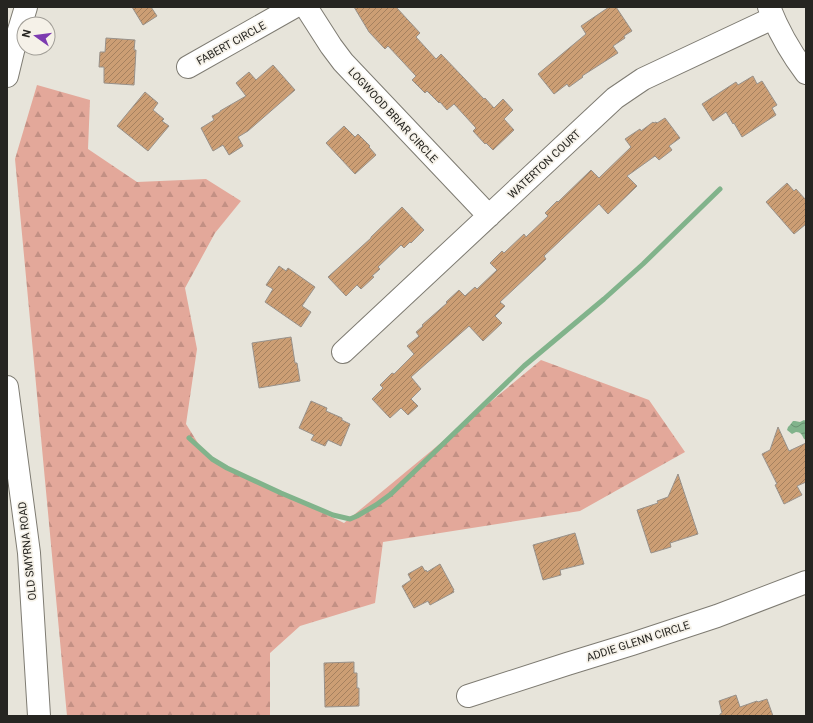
<svg xmlns="http://www.w3.org/2000/svg" width="813" height="723" font-family="Roboto,sans-serif">
<defs>
<pattern id="forest-firs" width="22" height="20" patternUnits="userSpaceOnUse"><rect width="22" height="20" fill="#e3a89a"/><path d="M5 1l3.5 6h-7zM16 11l3.5 6h-7z" fill="#c39084"/></pattern>
<pattern id="water-waves" width="16" height="10" patternUnits="userSpaceOnUse"><rect width="16" height="10" fill="#81b38b"/><path d="M0 5q4-4 8 0t8 0" fill="none" stroke="#699171"/></pattern>
<pattern id="building-hatch" width="6" height="6" patternUnits="userSpaceOnUse"><rect width="6" height="6" fill="#cc9e74"/><path d="M-1 1l2-2M0 6l6-6M5 7l2-2" fill="none" stroke="#a5815f"/></pattern>
</defs>
<rect width="100%" height="100%" fill="#e7e4da"/>
<path fill="url(#forest-firs)" d="M37,85L90,100L88,149L137,182L206,179L241,201L215,233L185,288L197,349L186,424L206,456L344,523L541,360L649,400L685,452L580,511L383,542L375,603L300,626L270,653V716H67L15,159Z"/>
<path fill="url(#water-waves)" d="M804,420L806,421V440L804,439C802,435 801,432 796,432L792,434L787,430L788,427L790,425L793,421H795L800,422Z"/>
<g fill="none" stroke-linecap="round" stroke-linejoin="round">
<path stroke="#81b38b" stroke-width="5" d="M189,438L212,459L227,468L281,493L333,515L350,519L357,516L376,505L391,494L524,366L604,299L643,264L720,189"/>
</g>
<path fill="url(#building-hatch)" stroke="#98918a" d="M132,7H151L157,16L143,25Z
M354,7H396L420,33L416,37L436,59L441,54L484,99L485,98L494,108L503,99L513,110L504,119L514,130L493,150L486,143L485,144L473,131L476,128L454,104L447,110L440,102L439,103L427,91L425,93L412,80L416,76L388,46L385,49L369,32Z
M609,7H616L632,31L624,36L625,38L613,46L618,53L582,76L583,77L569,87L567,84L554,94L538,74L586,34L581,26Z
M106,38L135,40L134,50H136L134,85L104,83V67H99L100,52H105Z
M273,65L295,90L248,131L238,137L243,146L229,155L223,145L213,151L201,128L214,120L212,116L220,112V111L246,96L236,83L249,72L256,80Z
M753,76L757,84L762,81L777,105L772,108L776,115L742,137L734,123L733,124L726,112L713,121L702,104L736,82L738,85Z
M145,92L158,103L153,110L164,119L162,121L169,126L148,151L117,126Z
M665,118L680,138L669,146L672,150L659,160L655,156L627,176L637,186L608,214L599,204L544,256L546,259L500,302L505,306L495,316L502,323L483,341L469,326L411,377L421,389L411,399L418,406L408,415L401,408L390,418L372,399L383,388L380,385L392,373L394,374L414,354L407,346L419,336L416,332L423,326L422,325L447,303L446,302L459,290L465,296L475,287L477,289L497,270L490,263L502,251L504,253L524,234L526,237L548,216L545,213L557,201L558,202L591,170L599,178L631,147L625,139L640,129L641,131L653,122L654,123L656,122L657,123Z
M344,126L355,137L358,134L370,146L369,147L376,155L355,174L326,143Z
M787,183L794,191L796,189L806,200V224L794,234L766,202Z
M402,207L424,230L411,243L410,242L404,248L401,245L378,267L380,269L372,276L374,277L361,289L357,285L346,296L328,277L371,238V237Z
M279,266L286,271L288,268L315,287L302,306L311,312L301,327L265,302L273,289L266,285Z
M291,337L295,363H297L300,381L259,388L252,343Z
M311,401L327,408L326,411L342,418V420L350,424L341,446L328,440L325,446L311,440L314,435L299,428Z
M778,427L789,451L806,443V482L797,486L802,495L784,504L775,485L777,484L762,454L770,450Z
M678,474L698,534L670,543L671,547L651,553L637,510L658,503L657,501L668,497Z
M575,533L584,564L560,570L561,575L543,580L533,545Z
M440,564L454,590H453L454,592L430,605L428,601L414,608L402,586L411,580L408,574L422,566L425,571L426,570L427,572Z
M354,662V673H357V688H359V706L325,707L324,663Z
M736,695L740,707L757,701L758,702L767,699L773,716H720V714L722,713L719,701Z"/>
<g fill="none" stroke-linecap="round" stroke-linejoin="round">
<defs>
<path id="minor" d="M306,7L331,46L343,62L489,216
M769,7C778,30 791,53 806,73
M188,67L294,7
M7,76L14,47L26,7
M343,352L615,98L643,79L773,18
M7,387L29,553L39,716
M468,696L567,664L632,644L717,616L806,582"/>
</defs>
<use href="#minor" stroke="#7e7b72" stroke-width="24"/>
<use href="#minor" stroke="#fff" stroke-width="22"/>
</g>
<g text-anchor="middle" stroke-width="3.5" stroke-linejoin="round" paint-order="stroke">
<g font-size="11" fill="#262521" stroke="#f5f1e8">
<text transform="translate(231 43) rotate(-29)" y="4">FABERT CIRCLE</text>
<text transform="translate(393 115) rotate(47)" y="4">LOGWOOD BRIAR CIRCLE</text>
<text transform="translate(544 164) rotate(-43)" y="4">WATERTON COURT</text>
<text transform="translate(27 551) rotate(-96)" y="4">OLD SMYRNA ROAD</text>
<text transform="translate(638 641) rotate(-18)" y="4">ADDIE GLENN CIRCLE</text>
</g>
</g>
<rect width="813" height="723" fill="none" stroke="#262521" stroke-width="16"/>
<g transform="translate(36 36) rotate(284)"><circle r="19" fill="#f5f1e8" stroke="#a29f98"/>
<path d="M0-3L7 15L0 10L-7 15Z" fill="#7c3bb0"/>
<text y="-6" font-size="11" font-weight="bold" text-anchor="middle" fill="#262521">N</text>
</g>
</svg>
